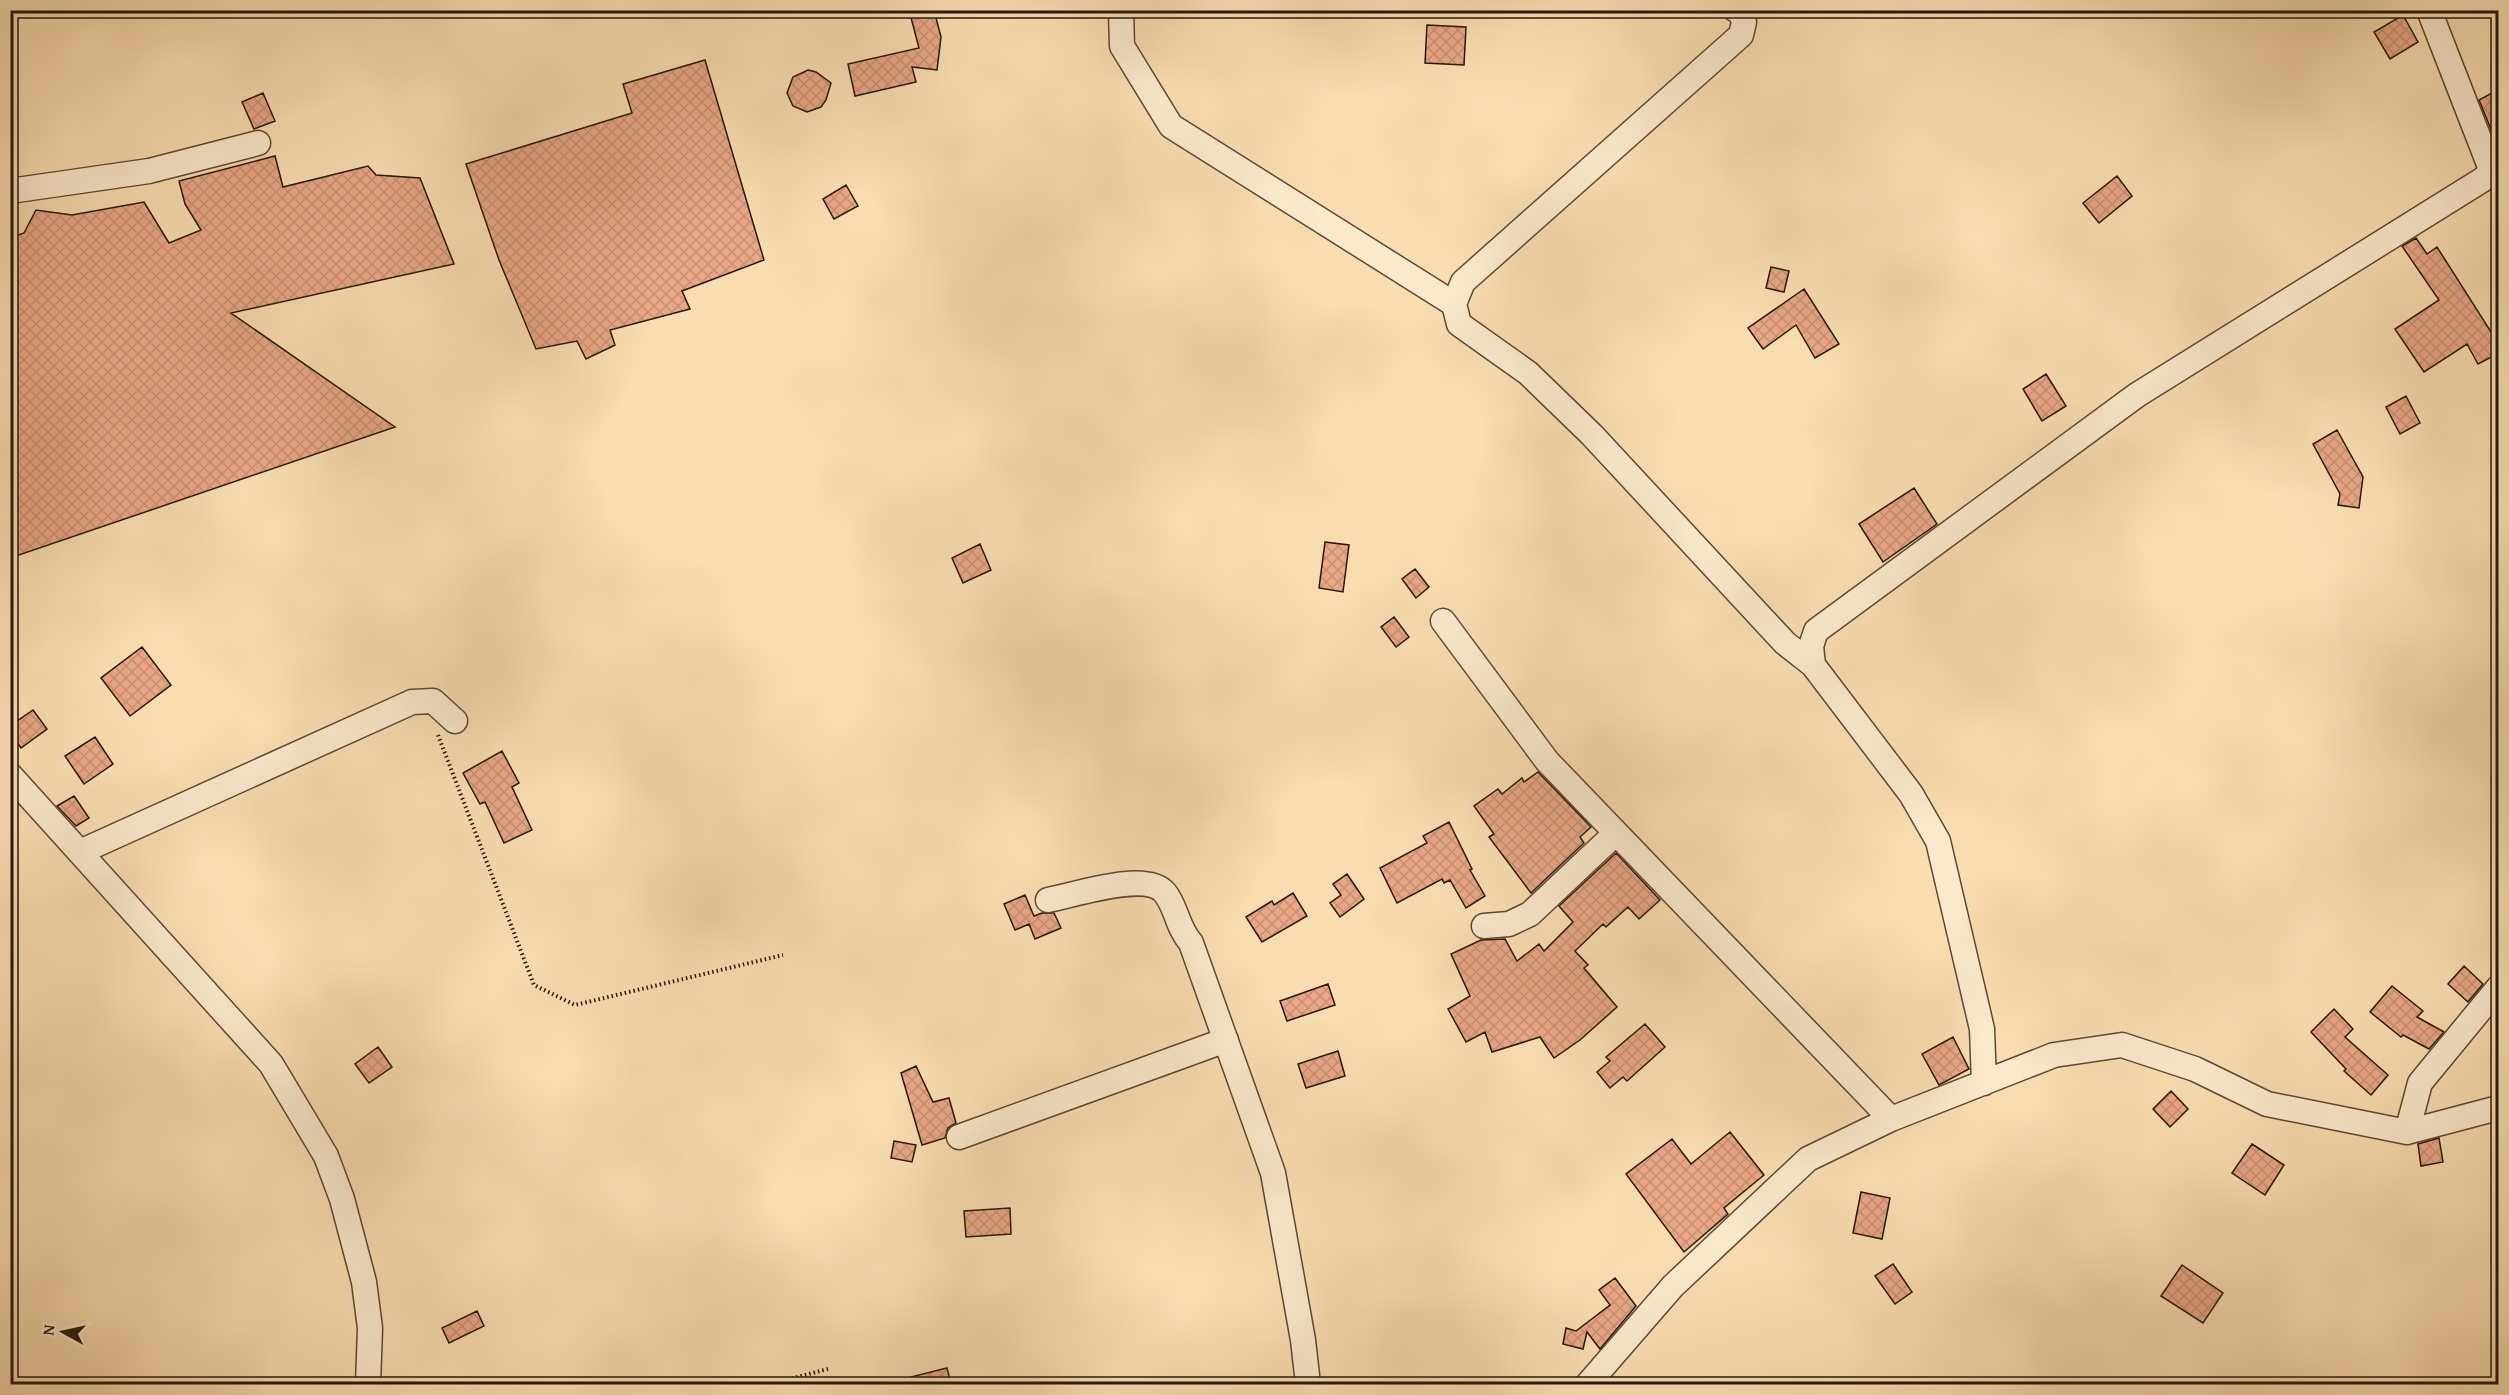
<svg xmlns="http://www.w3.org/2000/svg" width="2509" height="1395" font-family="'Gentium Book Plus',serif">
<defs>
<pattern id="building-cross-hatch" width="8" height="8" patternUnits="userSpaceOnUse" patternTransform="scale(1.5)"><rect width="8" height="8" fill="#e9a786"/><path d="M0 0l8 8M0 8l8-8" fill="none" stroke="#c88f72"/></pattern>
</defs>
<rect width="100%" height="100%" fill="#f9ddb1"/>
<filter id="stains"><feTurbulence type="fractalNoise" baseFrequency=".00333" numOctaves="4"/><feColorMatrix values="0 0 0 0 .2 0 0 0 0 .09 0 0 0 0 .02 0 0 0 .5 -.17"/></filter>
<radialGradient id="worn" r=".72"><stop offset=".6" stop-color="#630" stop-opacity="0"/><stop offset="1" stop-color="#630" stop-opacity=".3"/></radialGradient>
<path fill="url(#building-cross-hatch)" stroke="#26160b" stroke-width="1.5" d="M909,10H934L941,37L937,70L912,67L916,82L855,96L848,64L919,48Z
M2403,15L2418,42L2390,59L2374,32Z
M1427,25L1466,27L1464,65L1425,63Z
M705,60L764,260L682,291L690,309L610,330L615,345L586,359L577,341L536,349L499,260L466,164L632,113L623,84Z
M808,70L816,72L831,83L826,100L821,107L807,112L793,106L787,93L793,77Z
M2499,89V149L2479,100Z
M263,93L275,121L254,129L242,102Z
M275,156L283,187L368,166L376,175L420,178L454,264L231,313L395,427L10,558V238L24,233L36,210L72,215L144,202L169,243L201,230L185,204L179,181Z
M2117,176L2132,196L2099,223L2083,203Z
M846,185L858,206L834,219L823,199Z
M2416,238L2427,254L2437,247L2491,332L2499,328V353L2478,364L2467,344L2424,372L2395,329L2439,300L2402,246Z
M1771,267L1789,271L1784,292L1766,288Z
M1804,289L1839,344L1815,358L1796,325L1763,349L1748,328Z
M2046,374L2066,406L2042,421L2023,389Z
M2406,396L2420,423L2400,434L2386,407Z
M2337,430L2363,477L2359,508L2338,505L2340,494L2313,444Z
M1914,488L1937,524L1883,562L1859,524Z
M1325,542L1349,545L1343,592L1319,588Z
M980,544L991,570L963,583L952,558Z
M1415,569L1429,587L1416,598L1402,579Z
M1394,617L1409,637L1396,647L1381,627Z
M142,647L171,685L130,716L101,678Z
M33,710L47,729L21,748L10,733V726Z
M95,737L113,764L84,784L65,756Z
M502,751L519,783L512,787L532,830L504,843L485,802L480,804L463,773Z
M1538,772L1591,827L1580,837L1584,843L1531,893L1489,837L1494,834L1474,806L1498,789L1502,794L1522,778L1524,782Z
M74,796L89,818L76,826L57,806Z
M1449,822L1472,869L1470,870L1485,896L1466,908L1450,880L1444,883L1442,879L1397,903L1380,868L1427,843L1423,836Z
M1616,853L1660,900L1639,919L1628,907L1606,927L1603,924L1575,951L1588,965L1584,968L1617,1007L1580,1040L1554,1058L1540,1037L1492,1052L1485,1032L1466,1042L1448,1009L1470,996L1451,954L1481,940L1505,939L1517,961L1539,944L1544,951L1573,922L1559,906Z
M1347,874L1364,899L1340,917L1330,903L1341,895L1333,884Z
M1293,893L1307,916L1262,942L1246,917L1272,901L1274,905Z
M1025,895L1034,916L1042,913H1054L1061,928L1035,939L1029,924L1015,930L1004,904Z
M2464,966L2483,984L2468,1002L2448,984Z
M1328,984L1335,1005L1287,1021L1280,1001Z
M2392,986L2423,1011L2417,1017L2444,1032L2429,1049L2403,1035L2401,1037L2370,1012Z
M2334,1009L2353,1029L2345,1037L2388,1075L2371,1095L2344,1071L2346,1069L2311,1032Z
M1645,1024L1665,1047L1627,1081L1623,1077L1610,1088L1597,1072L1610,1061L1606,1057Z
M1953,1037L1969,1069L1939,1085L1922,1054Z
M378,1047L392,1067L369,1083L355,1064Z
M1338,1051L1345,1076L1306,1088L1298,1064Z
M916,1066L933,1102L949,1098L956,1123L948,1128L945,1138L922,1145L901,1073Z
M2171,1091L2188,1109L2170,1127L2153,1109Z
M1730,1132L1764,1175L1724,1208L1728,1214L1684,1252L1626,1174L1672,1139L1691,1164Z
M2439,1138L2443,1162L2421,1166L2418,1144Z
M894,1141L916,1145L912,1162L891,1158Z
M2252,1144L2284,1165L2265,1195L2232,1173Z
M1861,1192L1890,1198L1882,1239L1853,1233Z
M1010,1208L1011,1234L966,1237L964,1211Z
M1893,1264L1912,1292L1895,1304L1875,1276Z
M2182,1265L2223,1293L2203,1323L2161,1296Z
M1615,1278L1636,1306L1600,1349L1587,1332L1583,1349L1563,1344L1566,1328L1576,1331L1610,1305L1599,1290Z
M477,1311L484,1326L449,1343L442,1328Z
M947,1368L951,1384H904L903,1379Z"/>
<g fill="none" stroke-linecap="round" stroke-linejoin="round">
<defs>
<path id="minor" d="M1121,10L1122,46L1171,126L1454,304
M1736,10L1741,13L1744,22L1741,35L1463,282L1454,304L1459,324L1528,373L1592,435L1785,643L1813,665
M2429,10L2492,172
M10,191L149,171L258,143
M1443,621L1547,761L1891,1119
M10,775L271,1064L326,1156L342,1199L364,1282L370,1328L368,1384
M80,852L412,702L433,701L455,721
M1048,900C1075,895 1147,870 1165,893C1177,908 1177,927 1191,943L1273,1173L1303,1340L1308,1384
M1484,926L1509,924L1530,914L1616,833
M1984,1083L1982,1029L1938,841L1911,794L1813,665L1811,646L1816,631L2137,395L2482,180L2498,167
M2407,1132L2420,1083L2498,988
M959,1137L1226,1040
M1588,1384L1673,1286L1808,1159L1891,1119L2054,1055L2122,1045L2195,1069L2267,1104L2407,1132L2498,1108"/>
</defs>
<use href="#minor" stroke="#5b4834" stroke-width="27"/>
<path stroke="#26160b" stroke-width="4" stroke-dasharray="1.5 3" stroke-linecap="butt" d="M438,735L534,985L575,1005L783,955
M770,1384L828,1369"/>
<use href="#minor" stroke="#fbe9cc" stroke-width="24"/>
</g>
<rect width="2509" height="1395" fill="none" stroke="#f9ddb1" stroke-width="36"/>
<rect x="12" y="12" width="2485" height="1371" fill="none" stroke="#26160b" stroke-width="3"/>
<rect x="18" y="18" width="2473" height="1359" fill="none" stroke="#26160b" stroke-width="1.5"/>
<g transform="translate(63 1332) rotate(278)" stroke="#fbe9cc" stroke-width="4.5" paint-order="stroke">
<path d="M0-4.5L10 22L0 15L-10 22Z" fill="#26160b"/>
<text y="-9" font-size="16" font-weight="bold" text-anchor="middle" fill="#26160b">N</text>
</g>
<rect width="100%" height="100%" filter="url(#stains)"/>
<rect width="100%" height="100%" fill="url(#worn)"/>
</svg>
